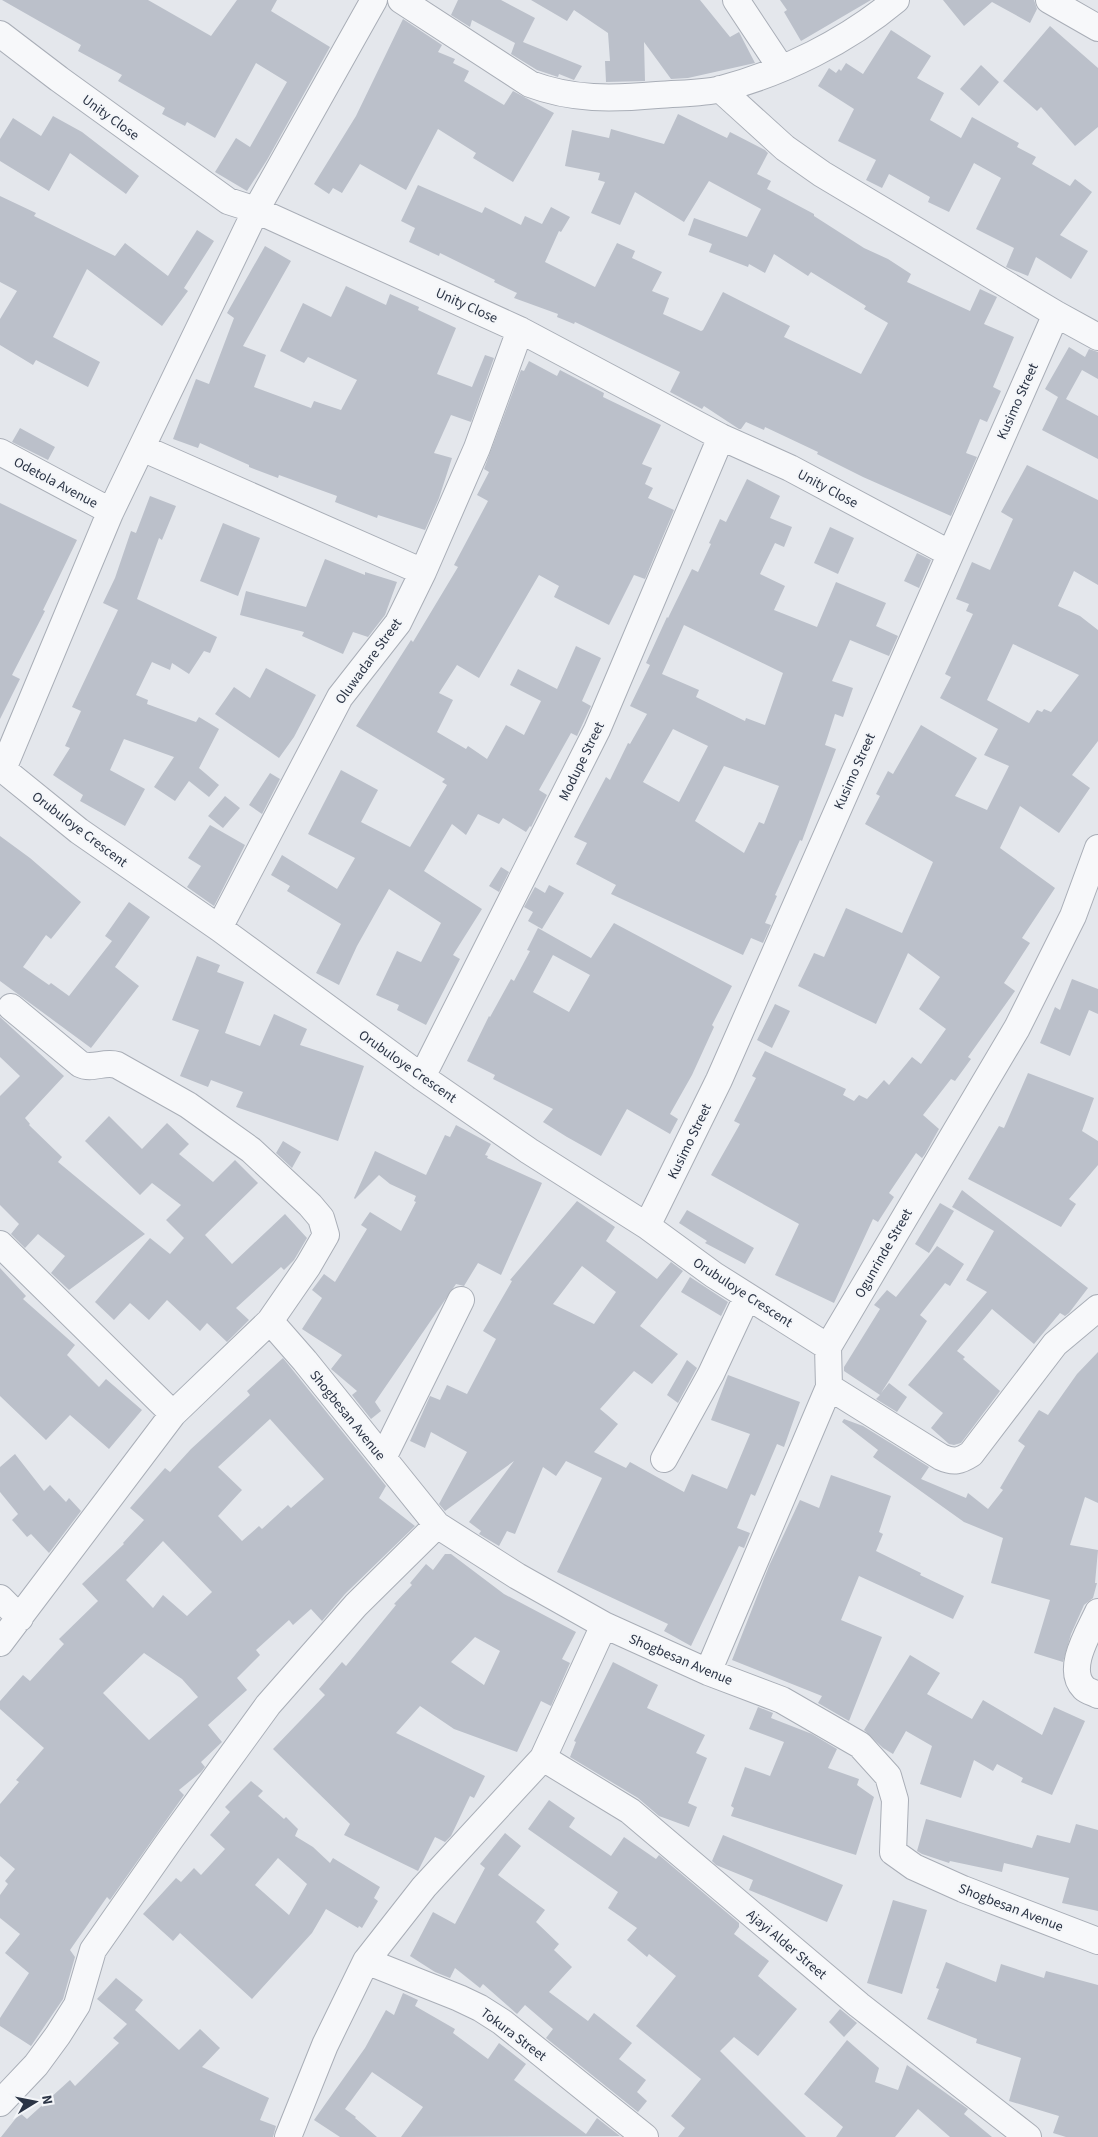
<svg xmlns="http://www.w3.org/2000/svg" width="1098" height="2137" font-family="'Source Sans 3',sans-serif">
<rect width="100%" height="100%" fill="#e4e7ec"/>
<path fill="#bbc0ca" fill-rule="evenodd" d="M2,0H148L211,36L237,0H277L271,11L330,47L267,160L247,191L215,172L236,138L250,147L287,82L256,63L215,138L187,122L185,126L162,114L165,108L118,81L122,75L78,51L81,45Z
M458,0H501L535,18L523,42L582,66L574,80L559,74L558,77L537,70L511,54L515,43L472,20L470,27L451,15Z
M531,0H700L730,37L739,32L755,63L688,78L671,79L644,42L645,81L606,82L605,61H610L608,33L574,10L567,21Z
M780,0H871L801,41L784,12L787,10Z
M943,0H1034L1037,9L1030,23L992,2L964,26Z
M403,19L442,45L438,52L455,59L453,63L469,71L464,81L504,105L513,91L554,113L513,182L473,158L476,153L438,129L406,190L360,164L342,193L333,188L329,194L314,184L356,116Z
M1050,26L1098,68V127L1075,146L1041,107L1037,111L1003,81Z
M891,30L931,56L917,78L944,93L930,120L961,138L972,117L1019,143L1017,147L1036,157L1032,164L1070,186L1075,179L1092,192L1060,235L1088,251L1071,279L1036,257L1028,276L1006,267L1014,248L976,229L1001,178L974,163L949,212L928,202L930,197L889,174L882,188L866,180L876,160L838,141L854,109L818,86L829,68L836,73L839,69L841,71L846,63L863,74Z
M981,65L999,82L979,106L960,89Z
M678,114L727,138L730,132L765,150L768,153L757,174L771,181L767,189L814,214V216L864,248L888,259L911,274L907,282L970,311L980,289L997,297L984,324L1014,337L993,387L1001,391L987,422L980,419L966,453L977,457L951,516L863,477L817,454L818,452L765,427L764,430L746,422L741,429H739L704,406L702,409L670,392L680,372L575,322L574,324L557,317L558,314L514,298L517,293L494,282L495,280L440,253L439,256L409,242L415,228L401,221L418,185L482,213L485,207L521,225L525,216L542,224L551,207L570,217L561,232L559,231L545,262L595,287L617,243L635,251L632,258L662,272L652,291L669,298L663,314L701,331L703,330L723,292L790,326L784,337L861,374L888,323L864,309L866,306L811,272L808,276L774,254L765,273L749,264L748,267L709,252L712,244L688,235L694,218L747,237L761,209L709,181L684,222L635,192L620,225L591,213L605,182L598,180L600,173L565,166L572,130L609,138L611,129L664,144Z
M53,116L82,132L139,176L126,194L70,153L49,191L0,161V139L13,118L41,136Z
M0,196L36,213L34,216L115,256L125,243L168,276L197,230L214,241L184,288L188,291L162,326L87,269L53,337L100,362L88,387L36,360L33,365L0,345V319L17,291L0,282Z
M265,246L291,261L243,346L266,355L254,387L311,408L314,401L341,410L357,380L308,357L304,363L280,351L303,303L331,317L346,286L386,305L390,294L419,307L418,310L456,328L437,374L472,387L485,355L494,358L471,422L451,415L434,453L452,458L439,498L425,530L378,515L377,518L335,502L337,496L279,475L278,478L249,467V465L200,443L198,448L173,439L196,379L209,384L234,318L227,313Z
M1069,347L1085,357L1089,349L1098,352V379L1082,370L1066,399L1098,416V459L1042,430L1058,397L1045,389Z
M529,361L557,376L560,370L604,393L603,397L661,425L642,464L652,468L645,484L653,488L648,498L674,510L645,579L634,575L609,625L554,597L559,586L539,575L479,678L457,665L439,693L453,700L437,732L466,749L468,746L487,759L506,725L524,735L541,701L510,685L518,669L557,689L576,646L601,658L582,701L591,706L577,736L571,733L539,790L547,795L531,827L530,826L526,832L503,818L499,824L478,814L466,835L452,824L424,871L482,909L453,955L460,959L426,1025L397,1010L399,1005L376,995L397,951L421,962L441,923L389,889L357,946L339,985L316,973L341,924L287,891L290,886L271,875L282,855L337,889L355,858L308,834L341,770L378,790L361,822L410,847L447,785L442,782L445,779L356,726L411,640L413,642L458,567L454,565L488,501L477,495L489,472L484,469L521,370L524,371Z
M20,428L55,447L48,460L12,442Z
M1027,465L1098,500V585L1074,571L1058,606L1080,616L1098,630V741L1072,775L1090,788L1059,833L1020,806L1000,848L1055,888L1022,938L1030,943L1004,983L1015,991L968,1057L971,1059L955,1081L951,1079L923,1115L939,1129L925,1154L922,1158L916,1153L889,1193L894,1197L878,1222L873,1219L834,1303L775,1275L799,1224L711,1175L740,1124L734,1121L756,1078L752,1076L765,1051L846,1089L843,1095L854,1101L859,1095L867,1099L884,1080L889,1085L912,1057L921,1064L946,1029L919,1009L940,977L908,953L876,1024L798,986L814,953L824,957L846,908L902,933L933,862L865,824L880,796L876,794L888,771L893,774L921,725L977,758L955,796L987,810L1009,766L984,755L998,729L940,698L951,677L945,674L973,614L966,611L969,604L956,599L972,562L990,570L1013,519L1001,512ZM1013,644L1079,675L1051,712L1044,709L1042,712L1037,710L1029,723L987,700Z
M747,479L780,496L770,518L792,527L784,547L775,543L760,574L785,586L774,610L817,627L836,582L886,603L876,626L898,636L889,656L850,640L832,681L853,688L843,717L835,714L825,745L836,749L802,841L800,840L775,895L777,896L765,923L771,925L763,943L751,938L743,955L611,894L616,885L576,864L587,843L574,837L606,777L610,780L628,743L630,744L647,714L630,706L650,665L646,663L667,617L668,618L692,569L698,572L711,544L709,543L720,519L726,522ZM684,625L783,673L765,725L746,718L745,721L696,697L699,690L662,674ZM673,729L708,746L679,802L643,782ZM724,766L779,786L764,824L759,822L744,853L695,821Z
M150,496L176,506L162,540L159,538L137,599L217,637L210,653L204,651L189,674L172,663L170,670L152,662L136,695L148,700L147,704L196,722L199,717L219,729L199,768L219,785L209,797L189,781L175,801L154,787L174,757L124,739L110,770L145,789L125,826L80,801L83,795L53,775L70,748L65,746L81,711L72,707L118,610L103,603L115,578L131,531L136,533Z
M0,503L77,540L43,610L45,611L12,675L20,679L0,719Z
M223,523L260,538L238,596L200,581Z
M830,527L854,538L838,574L814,563Z
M917,553L931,560L919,588L904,581Z
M325,559L365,575V572L397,582L385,615L368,637L353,632L343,654L302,636L304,632L240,615L246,591L306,607Z
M266,668L316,695L294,737L279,758L215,714L234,687L250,698Z
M270,773L280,779L262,814L249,805Z
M225,796L240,808L223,828L208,816Z
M210,825L245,845L214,906L187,887L201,866L188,858Z
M0,836L30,858L81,902L51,939L46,935L23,967L49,985L51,983L69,996L112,941L105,936L129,902L150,917L115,967L139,986L91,1048L0,981Z
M501,867L509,872L499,892L489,886Z
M549,885L564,893L542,929L528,921L533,912L524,907L535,887L545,893Z
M614,923L732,986L712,1025L714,1027L692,1075L670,1114L678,1119L670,1134L627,1109L601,1156L567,1137L543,1122L553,1109L493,1079L495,1075L467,1061L489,1016L490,1017L511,979L514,981L530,951L527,950L538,928L591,958ZM553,955L590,975L569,1012L533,992Z
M197,956L220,965L217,972L244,982L225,1033L260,1046L274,1014L307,1029L300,1045L364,1066L338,1141L236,1107L243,1092L211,1080L208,1087L180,1076L199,1030L172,1020Z
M1072,979L1098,989V1014L1089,1010L1070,1056L1040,1043L1055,1007L1060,1010Z
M775,1004L790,1011L772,1048L757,1040Z
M0,1017L64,1076L25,1118L30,1124L29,1125L62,1157L58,1162L145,1234L69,1290L51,1273L65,1256L38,1234L25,1248L11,1234L19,1224L0,1205V1096L20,1076L0,1057Z
M1028,1073L1094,1098L1082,1131L1098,1141V1165L1069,1199L1076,1204L1061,1227L968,1179L999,1126L1004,1128Z
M109,1116L142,1149L167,1123L189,1144L179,1154L213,1182L235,1160L258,1183L205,1235L232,1264L285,1214L307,1238L294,1260L284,1270L281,1267L236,1308L249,1320L227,1342L207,1323L200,1331L167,1300L149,1320L130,1303L114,1320L95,1302L150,1238L170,1254L184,1238L166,1220L181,1205L152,1183L140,1195L85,1141Z
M456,1125L491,1144L485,1155L488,1156L487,1158L542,1183L501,1275L478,1263L464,1286L456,1284L375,1402L381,1411L371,1419L352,1395L357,1391L331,1369L342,1355L302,1329L322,1298L312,1290L324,1274L335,1282L367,1229L361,1225L370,1212L401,1231L416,1202L414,1201L416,1196L390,1184L379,1175L355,1199L354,1198L375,1151L426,1175L445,1135L450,1137Z
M283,1141L301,1152L292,1168L276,1153Z
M962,1190L1088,1288L1069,1313L1065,1316L1060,1313L1034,1344L992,1309L957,1351L965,1357L963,1359L1000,1391L961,1443L954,1445L949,1444L931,1428L943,1413L908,1385L987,1292L966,1280L994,1231L952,1207Z
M577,1201L615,1227L606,1241L657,1279L671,1262L683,1271L640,1326L678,1354L652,1384L634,1371L600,1409L618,1424L594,1452L626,1468L630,1462L684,1492L692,1474L727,1489L750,1434L711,1420L728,1375L800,1402L784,1447L777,1444L755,1496L751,1494L737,1528L750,1533L744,1548L739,1546L691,1646L664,1631L668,1624L557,1572L602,1478L566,1461L556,1476L543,1467L515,1534L507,1531L499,1546L479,1534L481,1531L469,1522L514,1461L445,1511L439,1504L467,1452L431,1432L425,1448L410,1441L430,1396L440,1400L447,1385L467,1394L496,1339L483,1331L512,1281L510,1280ZM582,1266L616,1292L594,1324L553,1304Z
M940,1203L954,1211L929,1253L915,1244Z
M687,1210L754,1248L745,1264L705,1243L707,1241L679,1223Z
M937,1246L964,1264L950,1286L945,1283L920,1315L927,1321L881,1393L889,1383L907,1397L897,1412L876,1399L880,1395L844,1371V1367L880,1309L874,1305L887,1290L896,1297Z
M0,1268L26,1296L23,1299L75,1345L67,1355L99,1387L106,1379L142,1410L109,1449L70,1415L46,1440L0,1396Z
M690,1277L728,1302L721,1316L681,1292Z
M1098,1352V1503L1085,1497L1070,1545L1098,1550L1095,1583H1097L1093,1598L1084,1605L1071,1634L1063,1662L1034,1653L1050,1600L991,1583L1003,1538L964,1522L873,1457L878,1450L842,1422L844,1419L863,1426L929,1467L921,1479L966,1498L968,1493L988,1509L1003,1490L1000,1488L1025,1446L1018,1441L1039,1410L1048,1415L1077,1374Z
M283,1358L386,1486L379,1498L415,1526L345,1594L322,1621L311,1609L293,1625L289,1620L256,1650L260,1655L237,1678L247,1690L208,1725L222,1742L201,1762L205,1767L201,1772L179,1790L184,1795L110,1900L107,1897L70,1950L75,1957L63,1999L31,2046L0,2026V2018L29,1973L5,1953L20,1934L0,1918V1895L8,1884L5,1881L15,1869L0,1856V1804L19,1782L16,1780L44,1748L0,1709V1701L23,1675L30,1681L64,1644L59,1639L98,1601L82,1584L124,1544L123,1543L144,1520L130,1508L165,1468L170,1472L191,1449L250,1395L247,1391ZM270,1419L324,1479L291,1508L288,1505L262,1529L259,1526L242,1541L218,1516L242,1490L218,1467ZM163,1541L212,1592L187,1616L163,1595L153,1608L126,1580ZM144,1653L182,1679L198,1697L149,1740L103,1693Z
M687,1360L697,1368L678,1403L667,1395Z
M15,1454L44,1491L50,1485L66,1502L69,1498L81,1511L49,1553L31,1534L27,1537L12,1520L18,1514L0,1492V1467Z
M831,1475L891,1496L879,1532L883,1534L876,1551L921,1573L920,1575L964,1596L953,1619L859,1576L841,1620L882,1637L849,1721L818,1703L822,1696L732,1660L769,1566L800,1500L819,1508Z
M445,1554H451L504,1594L576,1632L562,1659L570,1663L551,1706L541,1701L517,1752L454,1729L420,1706L396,1733L485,1776L474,1798L470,1796L451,1836L445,1842L435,1837L418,1871L344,1835L350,1824L273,1749L325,1695L319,1689L342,1662L346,1666L396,1605L394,1604L412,1585L410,1583L426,1564L433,1570ZM475,1637L500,1651L484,1685L451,1662Z
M910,1655L940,1673L927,1694L972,1719L983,1700L1042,1735L1054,1707L1085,1721L1052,1795L1021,1782L1023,1778L997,1764L993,1771L974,1760L961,1798L920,1784L932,1746L906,1731L893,1754L883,1748L864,1730Z
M613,1662L658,1685L647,1708L705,1735L696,1753L707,1758L688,1803L697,1807L689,1827L659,1816L638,1798L570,1757L576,1742L574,1741Z
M758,1707L773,1713L771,1718L812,1734L837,1749L828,1768L859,1779L857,1785L874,1797L856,1855L731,1816L734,1808L731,1806L745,1767L770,1776L784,1742L749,1729Z
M251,1781L263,1791L258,1796L284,1819L286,1817L298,1829L295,1836L313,1847L330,1863L333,1858L380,1887L374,1898L378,1901L362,1928L359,1926L358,1928L326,1909L312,1933L252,1999L180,1933L173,1941L143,1914L176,1878L181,1882L194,1868L201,1875L225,1849L210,1835L230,1812L225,1807ZM278,1858L307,1884L289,1915L255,1885Z
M549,1800L575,1818L569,1827L611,1856L624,1837L656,1859L659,1855L739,1923V1927L734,1934L769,1961L758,1976L797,2009L758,2056L734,2037L720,2051L806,2137H678L685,2128L671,2116L701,2079L636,2026L676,1976L649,1954L647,1957L627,1940L637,1928L608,1908L618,1892L528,1829Z
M926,1819L1032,1848L1037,1835L1070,1843L1076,1824L1098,1830V1911L1062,1903L1069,1878L1004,1863L1002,1872L950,1861L949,1863L922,1854L917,1851Z
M505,1833L521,1846L498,1875L545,1910L536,1922L559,1944L554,1950L572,1967L549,1992L588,2021L594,2013L632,2043L619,2059L646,2080L637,2092L647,2101L638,2112L546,2038L553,2029L525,2005L517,2014L483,1984L480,1988L455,1968L450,1978L435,1972L410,1956L433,1912L455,1924L485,1868L480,1864Z
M723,1835L843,1885L827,1922L749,1890L753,1880L716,1865L712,1861Z
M893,1900L927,1910L902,1994L867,1983Z
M946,1962L996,1982L1001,1964L1044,1978L1046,1971L1098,1985V2137H1066L1053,2133L1059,2116L1009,2101L1021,2058L976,2043L977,2039L927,2019L939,1989L936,1988Z
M116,1978L143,2000L135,2010L179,2050L200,2029L220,2048L202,2067L269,2098L260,2120L276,2126L273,2137H1L20,2113L27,2119L70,2080L75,2086L119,2043L113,2038L127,2024L97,1999Z
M403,1993L418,2000L415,2006L455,2029L453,2033L488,2059L499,2043L526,2064L514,2080L586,2134L597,2118L620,2136L401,2137L423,2107L372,2072L345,2109L356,2117L355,2118L377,2137H340L314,2120L365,2048L386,2010L394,2015Z
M840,2009L857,2023L844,2037L829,2022Z
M847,2040L879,2068L875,2082L898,2090L907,2065L968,2109L964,2114L992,2137H950L918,2109L895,2137H836L843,2127L804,2094Z"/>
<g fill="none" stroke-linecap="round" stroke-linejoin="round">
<defs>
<path id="minor" d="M401,0L530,84C573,100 612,99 657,95C678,93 701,94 721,89C783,73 847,41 896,0
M736,0L781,68
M1049,0L1098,28
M0,34L59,79L228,201L256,210L520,330L721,437L790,468L949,553
M720,89L785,148L822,174L1056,314L1098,337
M142,448L423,572
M0,452L101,506L110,513
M0,767L79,831L219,928L422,1077L529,1151L647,1226L714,1275L828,1347
M3,769L110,513L256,210L374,0
M219,928L340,697L398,623L423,572L477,448L520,330
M422,1077L597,730L721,437
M647,1226L719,1080L1056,314
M0,1244L173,1414
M270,1321L305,1361L437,1525L517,1576L604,1625L708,1672L782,1700L860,1745L888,1776L895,1800L893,1852L914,1867L963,1889L1098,1941
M829,1387L941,1457C954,1463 960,1461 971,1454L1055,1344L1098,1308
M383,1458L461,1300
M664,1459L711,1374L747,1297
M0,1598L20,1618
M1098,1612C1089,1632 1065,1669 1084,1688C1087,1691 1094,1693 1098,1695
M0,1643L173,1414L270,1321L308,1266L326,1235L321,1218L310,1205L251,1150L188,1105L117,1065C104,1061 92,1070 80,1064L11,1007
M708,1672L829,1387L828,1347L1017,1028L1073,916L1098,848
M543,1758L630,1811L859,2005L1028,2137
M366,1961L459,1998L480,2008L502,2022L645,2137
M0,2103L36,2065L58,2035L77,2005L93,1950L170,1840L268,1705L356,1605L437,1525
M288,2137L325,2045L366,1961L424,1887L543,1758L604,1625"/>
</defs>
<use href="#minor" stroke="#a9aeb7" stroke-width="28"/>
<use href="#minor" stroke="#f7f8fa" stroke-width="26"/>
</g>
<g text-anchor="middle" stroke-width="4" stroke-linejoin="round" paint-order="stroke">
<g font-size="14" fill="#2b3445" stroke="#f4f6f9">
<text transform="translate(111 117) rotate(36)" y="5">Unity Close</text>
<text transform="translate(467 305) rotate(24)" y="5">Unity Close</text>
<text transform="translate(1017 401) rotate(-66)" y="5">Kusimo Street</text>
<text transform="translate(56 482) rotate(28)" y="5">Odetola Avenue</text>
<text transform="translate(828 488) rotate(28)" y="5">Unity Close</text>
<text transform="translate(368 661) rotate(-54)" y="5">Oluwadare Street</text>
<text transform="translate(581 761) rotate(-64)" y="5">Modupe Street</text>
<text transform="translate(854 771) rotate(-66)" y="5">Kusimo Street</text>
<text transform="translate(80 829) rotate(37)" y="5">Orubuloye Crescent</text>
<text transform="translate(408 1066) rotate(35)" y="5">Orubuloye Crescent</text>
<text transform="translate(689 1141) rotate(-64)" y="5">Kusimo Street</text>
<text transform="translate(883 1253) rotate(-60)" y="5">Ogunrinde Street</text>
<text transform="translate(743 1292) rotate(33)" y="5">Orubuloye Crescent</text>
<text transform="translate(348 1415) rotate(51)" y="5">Shogbesan Avenue</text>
<text transform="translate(681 1659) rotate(23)" y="5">Shogbesan Avenue</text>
<text transform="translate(1011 1907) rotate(21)" y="5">Shogbesan Avenue</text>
<text transform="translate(787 1944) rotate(40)" y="5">Ajayi Alder Street</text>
<text transform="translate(514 2034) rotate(37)" y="5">Tokura Street</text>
</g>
</g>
<g transform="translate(35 2102) rotate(80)" stroke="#f4f6f9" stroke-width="4" paint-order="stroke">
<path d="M0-4L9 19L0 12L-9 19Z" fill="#2b3445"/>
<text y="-8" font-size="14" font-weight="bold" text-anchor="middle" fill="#2b3445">N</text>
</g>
</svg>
